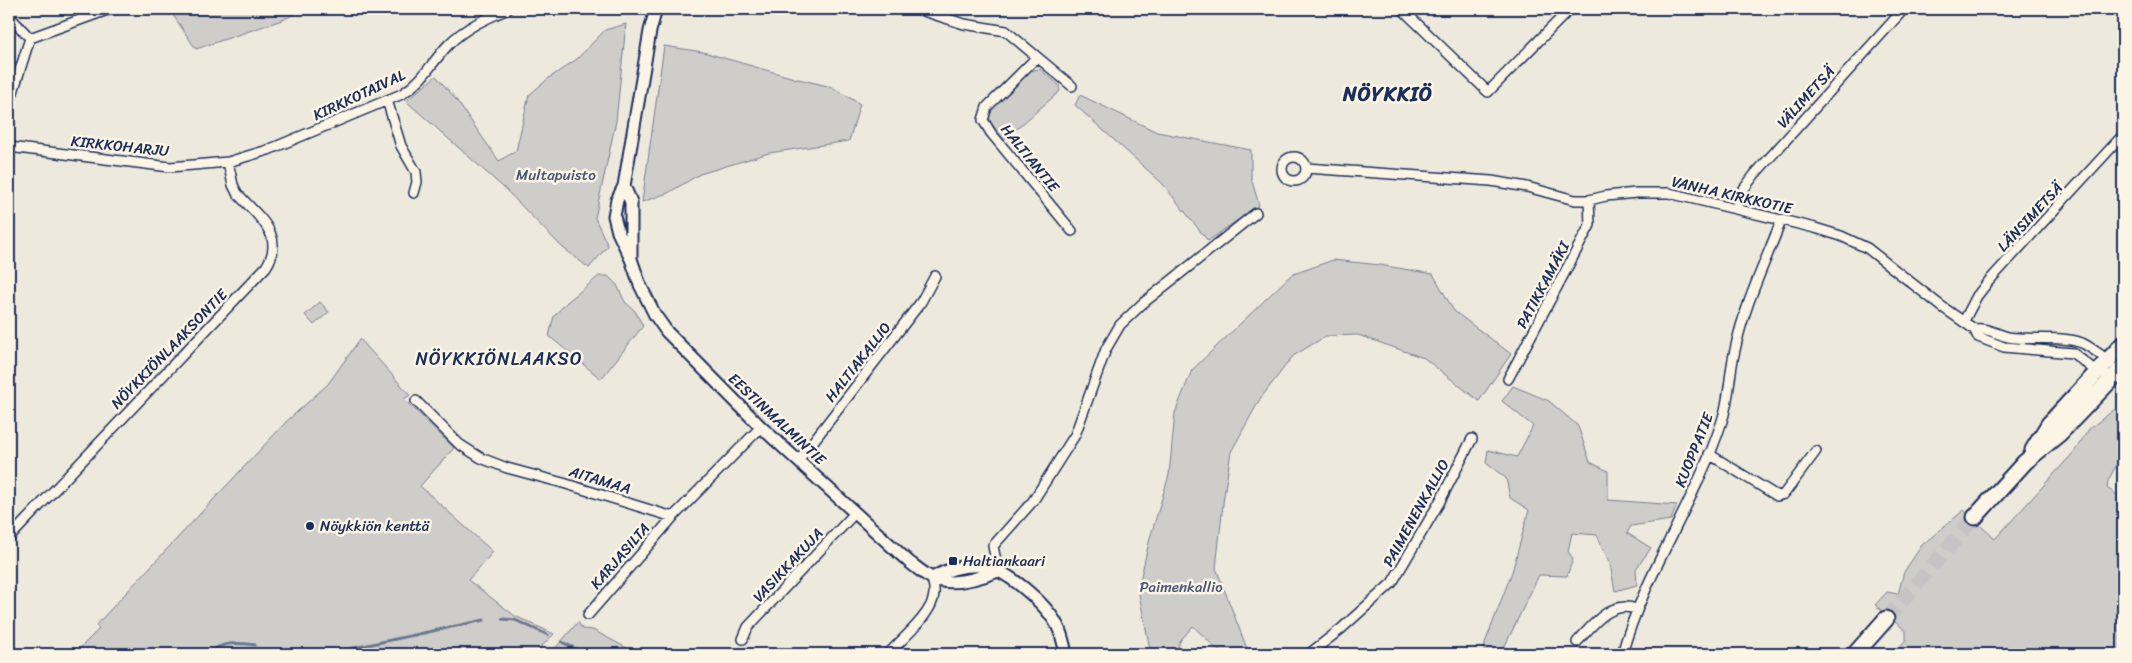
<svg xmlns="http://www.w3.org/2000/svg" width="2132" height="663" font-family="Sriracha,sans-serif">
<rect width="100%" height="100%" fill="#eee9dd"/>
<filter id="ink" filterUnits="userSpaceOnUse"><feTurbulence type="fractalNoise" baseFrequency=".02" numOctaves="2"/><feDisplacementMap in="SourceGraphic" scale="10" xChannelSelector="R" yChannelSelector="G"/><feConvolveMatrix kernelMatrix="1 2 1 2 8 2 1 2 1" color-interpolation-filters="sRGB"/></filter>
<g filter="url(#ink)">
<path fill="#cfcdca" stroke="#757e94" d="M169,9H302L285,19L196,49Z
M626,24L616,121L595,218L608,246L589,268L562,247L504,188L406,101L436,76L455,98L499,161L516,151L529,95L549,78L577,59L605,30Z
M664,46L703,52L794,78L832,87L860,104L849,141L769,153L700,174L668,193L642,202Z
M1040,69L1059,85L1060,91L1004,140L990,122L989,110L1028,71Z
M1080,95L1157,132L1251,150V178L1259,205L1208,241L1162,183L1075,105Z
M1333,260L1380,265L1433,274L1454,311L1511,354L1479,401L1424,358L1358,335L1326,336L1293,356L1260,399L1231,452L1224,495L1216,568L1249,654H1222L1193,626L1180,641L1176,654H1151L1138,589L1150,538L1169,475L1175,413L1192,370L1291,275Z
M599,276H608L617,285L625,302L635,311L643,326L601,379L549,336L554,316L567,302Z
M320,302L329,312L314,325L305,315Z
M360,339L410,395L404,399L454,448L420,486L493,552L468,580L515,616L554,634L534,654H364L358,649L334,654H74L99,629L96,625L287,421L328,384Z
M1513,386L1549,401L1578,426L1590,462L1608,471V500L1677,505L1671,520L1631,526L1627,533L1651,548L1636,569L1637,585L1615,591L1610,564L1597,535L1572,533L1568,551L1573,559L1567,576L1539,575L1501,654H1484L1485,643L1512,572L1529,510L1510,498L1506,478L1486,463L1488,450L1517,457L1533,426L1502,401Z
M2115,409L2123,415V452L2108,481L2107,488L2123,499V654H1892L1906,640V631L1875,605L1887,592L1898,594L1904,572L1922,545L1964,510L1995,539L2074,452L2089,429Z
M578,622L582,629L593,630L638,654H559L552,652Z"/>
<g fill="none" stroke-linecap="round" stroke-linejoin="round">
<path stroke="#6c778f" stroke-width="3" d="M502,619L515,620L548,635
M562,642L586,654
M285,649L335,652L484,620
M208,654C221,641 238,643 255,645"/>
<path stroke="#c4c4c4" stroke-width="15" stroke-dasharray="15 8" stroke-linecap="butt" d="M1886,619L1975,517"/>
<defs>
<path id="minor" d="M917,9L964,24L1006,31L1072,86
M1402,9L1488,92L1570,9
M9,16L30,38
M1037,57L987,107L983,120L991,133L1072,231
M387,100L401,146L416,172L417,182L414,193
M9,105L30,38L110,9
M9,147L170,167L228,162L268,150L402,94C425,79 431,63 449,44C466,27 487,18 508,9
M1282 169a12 12 0 1 1 24 0a12 12 0 1 1-24 0Z
M1306,168L1491,181L1527,187L1575,200H1589L1606,196L1636,193H1669L1815,228L1841,236L1867,248L1941,306L1974,329L1978,337L2004,347L2073,353L2097,372L2123,378
M1736,209L1740,194L1755,174L1904,9
M1964,321L1977,296L1988,282L2123,135
M1974,329C1986,327 1996,334 2008,337C2030,341 2061,335 2082,343C2091,347 2100,355 2108,360L2110,364
M1508,379L1590,225L1589,200
M416,401L459,444L481,458L507,468L563,483L673,517L761,427
M1709,454L1777,496L1784,494L1816,451
M798,461L921,302L935,276
M9,538L266,267C287,235 257,216 237,193L233,185L228,162
M998,571L993,546L1033,501L1075,435L1106,349L1120,325L1142,304L1256,213
M588,615L673,517
M743,639L748,627L855,513
M1577,642C1593,625 1610,600 1636,609
M888,654C901,640 933,614 934,594C935,589 933,583 932,578
M1309,654L1341,629L1392,583L1439,503L1472,439
M1622,654C1645,572 1696,502 1722,421C1730,398 1729,373 1735,350C1744,306 1765,263 1781,221"/>
<path id="tertiary" d="M656,9L650,31L624,186L617,200L614,216L618,232L631,259L640,285L655,315L667,332L761,427L909,562C916,567 924,574 932,578C951,587 980,578 998,571
M624,186L631,202V257
M932,578C946,570 963,565 980,566C1004,566 1046,604 1057,625C1062,634 1064,644 1066,654"/>
<path id="primary" d="M2033,450L2049,424L2123,344
M1975,517L2025,462L2059,434L2123,367
M1855,654L1886,619"/>
</defs>
<use href="#minor" stroke="#1b2f5e" stroke-width="12"/>
<use href="#tertiary" stroke="#1b2f5e" stroke-width="15"/>
<use href="#primary" stroke="#1b2f5e" stroke-width="19"/>
<use href="#minor" stroke="#fcf5e5" stroke-width="9"/>
<use href="#tertiary" stroke="#fcf5e5" stroke-width="11"/>
<use href="#primary" stroke="#fcf5e5" stroke-width="15"/>
</g>
</g>
<g fill="#1b2f5e" stroke="#fcf5e5" stroke-width="2">
<circle cx="310" cy="526" r="5"/>
<rect x="948" y="556" width="10" height="10" rx="2.5"/>
</g>
<g text-anchor="middle" stroke-width="5" stroke-linejoin="round" paint-order="stroke">
<g font-size="15" fill="#1b2f5e" stroke="#fcf5e5">
<text transform="translate(359 95) rotate(-25)" y="5">KIRKKOTAIVAL</text>
<text transform="translate(1806 97) rotate(-48)" y="5">VÄLIMETSÄ</text>
<text transform="translate(120 146) rotate(6)" y="5">KIRKKOHARJU</text>
<text transform="translate(1030 158) rotate(51)" y="5">HALTIANTIE</text>
<text transform="translate(1732 195) rotate(13)" y="5">VANHA KIRKKOTIE</text>
<text transform="translate(2030 217) rotate(-47)" y="5">LÄNSIMETSÄ</text>
<text transform="translate(1543 285) rotate(-62)" y="5">PATIKKAMÄKI</text>
<text transform="translate(169 349) rotate(-46)" y="5">NÖYKKIÖNLAAKSONTIE</text>
<text transform="translate(858 362) rotate(-52)" y="5">HALTIAKALLIO</text>
<text transform="translate(777 419) rotate(43)" y="5">EESTINMALMINTIE</text>
<text transform="translate(1694 450) rotate(-68)" y="5">KUOPPATIE</text>
<text transform="translate(600 480) rotate(17)" y="5">AITAMAA</text>
<text transform="translate(1416 513) rotate(-61)" y="5">PAIMENENKALLIO</text>
<text transform="translate(620 556) rotate(-49)" y="5">KARJASILTA</text>
<text transform="translate(788 565) rotate(-47)" y="5">VASIKKAKUJA</text>
</g>
<g font-size="15" fill="#485679" stroke="#fcf5e5">
<text x="556" y="180">Multapuisto</text>
<text x="1181" y="592">Paimenkallio</text>
</g>
<g font-size="15" fill="#1b2f5e" stroke="#fcf5e5" text-anchor="start">
<text x="320" y="531">Nöykkiön kenttä</text>
<text x="963" y="566">Haltiankaari</text>
</g>
<g font-size="18" letter-spacing="1" fill="#1b2f5e" stroke="#fcf5e5">
<text x="499" y="365">NÖYKKIÖNLAAKSO</text>
</g>
<g font-size="20" font-weight="bold" letter-spacing="1" fill="#1b2f5e" stroke="#fcf5e5">
<text x="1388" y="101">NÖYKKIÖ</text>
</g>
</g>
<rect width="2132" height="663" fill="none" stroke="#fcf5e5" stroke-width="30"/>
<rect x="15" y="15" width="2102" height="633" fill="none" stroke="#1b2f5e" stroke-width="2" filter="url(#ink)"/>
</svg>
